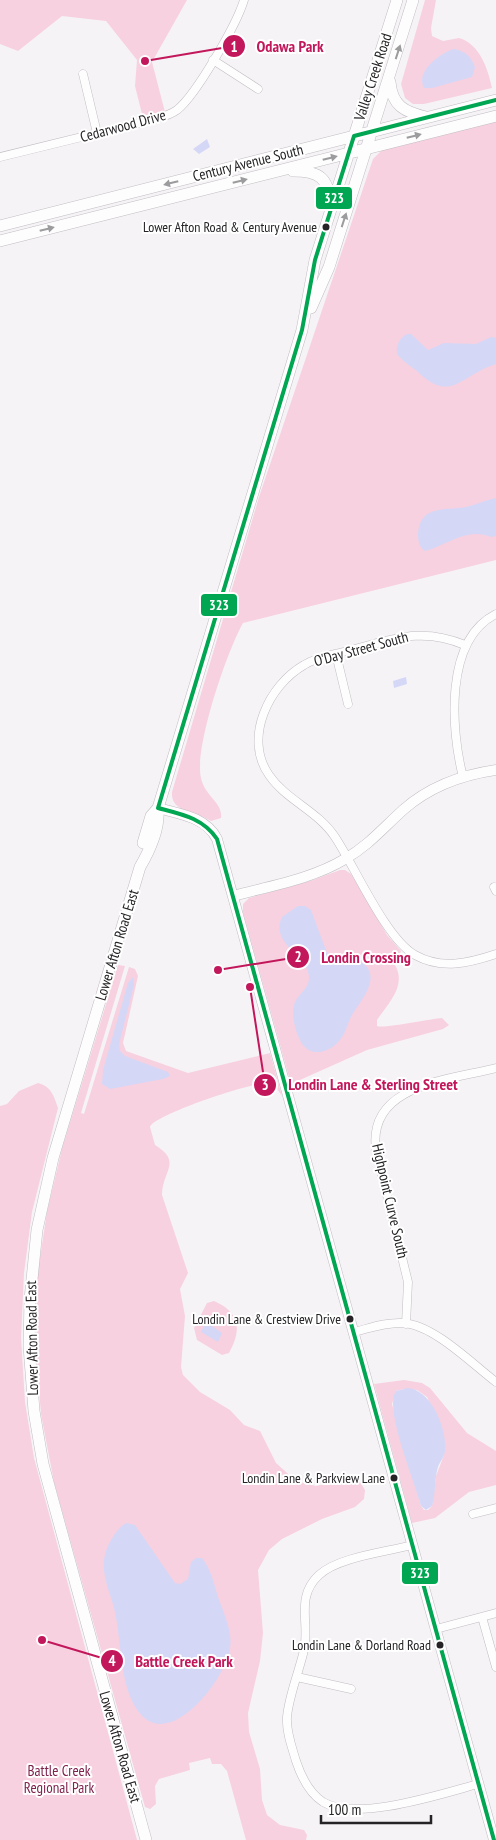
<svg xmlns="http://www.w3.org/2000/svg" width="496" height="1840" font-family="'PT Sans Narrow',sans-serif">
<rect width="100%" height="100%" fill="#f6f3f7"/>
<path fill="#f7d1df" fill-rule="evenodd" d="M0,0H187L152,62L166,116L144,122L135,86L137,60L106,21L62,16L18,51L0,44Z
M425,0H436L431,28L432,36L443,41L459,38C480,44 488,69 492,88L424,104H413L405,98L401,84Z
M496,120V560L243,623C227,651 194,748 201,778C205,797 223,802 221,818L211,821C198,812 170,813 172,792L259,497L373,159L382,150Z
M340,870H345L351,874L387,935L401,951L395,965C407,986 388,1003 377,1020V1026C383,1029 430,1019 442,1018L449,1025L443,1029L367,1050L291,1084L243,912V904L249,898L313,880Z
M118,965L125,966L81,1113L84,1114L129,967L135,969L138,976L123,1043L126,1051L188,1073L270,1053L282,1096L273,1083C256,1080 154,1115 150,1127L155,1145C183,1162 162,1171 162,1195L188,1273L180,1289L185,1316L181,1367L183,1375L200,1392L230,1410L244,1425L260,1431L276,1463L296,1481L316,1486L353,1478L359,1480L365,1490L364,1499L355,1507L322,1519L282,1539L269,1550L258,1570L263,1633L260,1661L248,1713L249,1732L260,1769L262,1800L267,1815L280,1825L304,1830L307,1835L306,1840H246L227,1771L221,1764H212L210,1758L189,1763L190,1770L159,1779L155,1786L156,1804L150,1809L145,1807L54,1482L41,1414L36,1354L37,1278L47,1212L62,1149Z
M38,1083C51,1086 54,1096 58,1108L32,1212L24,1273L21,1338L25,1402L34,1458L137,1840H0V1106L7,1104L19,1091Z
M214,1301C240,1312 242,1330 229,1353L222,1355L197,1340L194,1328L207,1303Z
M404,1380L422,1383L430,1388L467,1433L496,1451V1485L469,1492L435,1518L412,1523L374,1384ZM404,1389L417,1390L427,1397L437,1417L445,1445L444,1455L436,1476L432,1506L428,1510H424L421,1506L392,1404L396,1391Z"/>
<path fill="#d5d7f7" d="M453,49C464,50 471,56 475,67L472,77L432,88H424C415,71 440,54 453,49Z
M207,139L210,147L199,154L193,149Z
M407,334H411L428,350L444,343L476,344L491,337L496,338V364C461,375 451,404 418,372C411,366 403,362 397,354C396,346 399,338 407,334Z
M496,498V536L491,537C467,527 448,545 425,551C419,547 418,541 418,534C420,504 446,511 466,507C476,505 485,500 496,498Z
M406,677L407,684L394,688L393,681Z
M298,906H305L311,910L327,953C337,959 353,954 363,963C383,979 358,1003 351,1017C347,1025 345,1035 339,1041C329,1053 310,1058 301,1042C296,1033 291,1016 294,1005C298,992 313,988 308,972C303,954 270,942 282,917Z
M133,977L134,985L119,1044L120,1051L125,1056L168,1072L170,1076L163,1079L110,1089L102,1084L103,1070L128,983Z
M206,1322L222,1333L218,1342L201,1332Z
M408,1388C431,1390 447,1428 445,1450C445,1457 440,1461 438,1467C434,1480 436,1493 432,1506L426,1510L421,1506C416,1485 383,1407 396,1391Z
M126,1523L135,1525L175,1583L180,1584L188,1579L191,1562L196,1558H202C211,1569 214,1584 218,1597C223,1612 233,1631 230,1648C226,1680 166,1757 136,1708C117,1678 123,1632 111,1598C104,1576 99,1561 111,1540C115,1534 119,1527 126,1523Z"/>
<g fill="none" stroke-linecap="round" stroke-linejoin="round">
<defs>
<path id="minor" d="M213,60L258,89
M83,74L97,133
M0,157L155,119C162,117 170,115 177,110C196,95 237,24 244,0
M465,645C420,626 392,640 347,651C333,655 317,657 304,665C269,685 243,738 269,775C286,800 318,811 335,837C355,867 386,939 415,955C442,970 469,963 496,954
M336,654L348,704
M463,777C451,730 444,640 496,614
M494,887L496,891
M406,1324L408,1282L376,1150C367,1084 450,1080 496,1068
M354,1332C370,1328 386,1322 403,1323C434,1325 471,1363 496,1382
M473,1514L496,1508
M412,1545C387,1552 338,1557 319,1575C295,1597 310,1623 304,1650C299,1672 289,1695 287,1717C286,1732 292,1747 296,1761C301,1776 309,1793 323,1802C356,1822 441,1794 478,1784
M482,1617L496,1667
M436,1629L496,1613
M297,1677L351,1689"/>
<path id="tertiary" d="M158,808C180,814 206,817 217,839L494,1840
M233,896C270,886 312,879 345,859C368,846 383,828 403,810C429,787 461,775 496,770"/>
<path id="secondary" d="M390,82C392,106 405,112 426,117
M293,171C320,171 328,178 331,204
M0,226L496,100
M0,241L496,116
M311,308L329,267L413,0
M143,843L151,816L158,808L302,330L315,260L397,0
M146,1840L43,1464L34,1411L29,1346L30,1299L37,1230L53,1158L140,867C150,850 160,828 158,808"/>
</defs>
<use href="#minor" stroke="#c0bdc1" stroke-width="9"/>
<use href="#tertiary" stroke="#c0bdc1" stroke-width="11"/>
<use href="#secondary" stroke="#c0bdc1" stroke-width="12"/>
<use href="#minor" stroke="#fefdfe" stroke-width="8"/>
<use href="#tertiary" stroke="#fefdfe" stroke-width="10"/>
<use href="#secondary" stroke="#fefdfe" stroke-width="11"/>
<defs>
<path id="bus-1" d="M158,808C181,814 203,818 217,839L494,1840
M158,808L302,330L315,260L354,136L496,100"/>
</defs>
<use href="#bus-1" stroke="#fff" stroke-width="8"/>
<use href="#bus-1" stroke="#00a651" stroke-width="4"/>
</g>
<defs><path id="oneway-solid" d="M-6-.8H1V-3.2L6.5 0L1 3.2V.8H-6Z" transform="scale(1.25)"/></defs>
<g fill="#9c9b9d">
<use href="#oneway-solid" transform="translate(398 52) rotate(-72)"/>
<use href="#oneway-solid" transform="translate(414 136) rotate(-14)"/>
<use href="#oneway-solid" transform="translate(330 158) rotate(-14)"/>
<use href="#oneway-solid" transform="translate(240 181) rotate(-14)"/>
<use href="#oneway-solid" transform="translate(171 183) rotate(166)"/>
<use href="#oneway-solid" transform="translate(344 220) rotate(-72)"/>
<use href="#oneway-solid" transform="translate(47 229) rotate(-14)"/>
</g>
<g fill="#252326" stroke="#fff" stroke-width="2">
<circle cx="326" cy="227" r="4.5"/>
<circle cx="350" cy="1319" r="4.5"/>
<circle cx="394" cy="1478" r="4.5"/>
<circle cx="440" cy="1645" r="4.5"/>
</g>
<g text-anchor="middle" stroke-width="4" stroke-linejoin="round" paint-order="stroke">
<g font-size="14" fill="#252326" stroke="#fff" text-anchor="end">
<text x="317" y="232">Lower Afton Road &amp; Century Avenue</text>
<text x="341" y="1324">Londin Lane &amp; Crestview Drive</text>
<text x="385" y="1483">Londin Lane &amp; Parkview Lane</text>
<text x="431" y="1650">Londin Lane &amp; Dorland Road</text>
</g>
<g font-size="15" fill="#252326" stroke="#fff">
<text transform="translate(373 77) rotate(-72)" y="5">Valley Creek Road</text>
<text transform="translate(123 126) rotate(-15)" y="5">Cedarwood Drive</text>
<text transform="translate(248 163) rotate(-14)" y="5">Century Avenue South</text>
<text transform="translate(361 649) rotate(-15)" y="5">O'Day Street South</text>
<text transform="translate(117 945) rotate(-73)" y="5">Lower Afton Road East</text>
<text transform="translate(390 1201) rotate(77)" y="5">Highpoint Curve South</text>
<text transform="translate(32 1338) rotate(-91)" y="5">Lower Afton Road East</text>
<text transform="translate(120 1747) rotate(74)" y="5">Lower Afton Road East</text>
</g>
<g font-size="15" fill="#80224d" stroke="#fff">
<text x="59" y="1776">Battle Creek<tspan x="59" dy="17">Regional Park</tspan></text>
</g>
</g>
<path fill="none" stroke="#c2185b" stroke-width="2" d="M145 61L234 46M218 970L298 957M250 987L265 1085M42 1640L112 1661"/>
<g fill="#c2185b" stroke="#fff" stroke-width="2">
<circle cx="145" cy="61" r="5"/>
<circle cx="218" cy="970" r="5"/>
<circle cx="250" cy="987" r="5"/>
<circle cx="42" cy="1640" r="5"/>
<circle cx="234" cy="46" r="12"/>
<circle cx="298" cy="957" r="12"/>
<circle cx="265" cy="1085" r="12"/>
<circle cx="112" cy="1661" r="12"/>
</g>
<g font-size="15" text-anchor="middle" font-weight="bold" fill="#fff">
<text x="234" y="52">1</text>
<text x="298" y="962">2</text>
<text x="265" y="1090">3</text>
<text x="112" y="1666">4</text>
</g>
<g font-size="16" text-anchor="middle" font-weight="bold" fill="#c2185b" stroke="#fff" stroke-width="4" stroke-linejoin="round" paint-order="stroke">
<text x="290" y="52">Odawa Park</text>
<text x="366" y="963">Londin Crossing</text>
<text x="373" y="1090">Londin Lane &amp; Sterling Street</text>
<text x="184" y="1667">Battle Creek Park</text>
</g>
<g stroke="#fff" stroke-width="2">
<rect x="315" y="186" width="38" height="24" rx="5" fill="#00a651"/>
<rect x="200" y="593" width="38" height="24" rx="5" fill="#00a651"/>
<rect x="401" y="1561" width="38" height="24" rx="5" fill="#00a651"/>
</g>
<g font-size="14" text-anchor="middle" font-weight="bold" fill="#fff">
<text x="334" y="203">323</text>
<text x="219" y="610">323</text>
<text x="420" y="1578">323</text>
</g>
<path d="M321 1815v8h110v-8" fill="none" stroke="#252326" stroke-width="2.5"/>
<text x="328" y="1815" font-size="15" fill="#252326" stroke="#ffffff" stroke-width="4" paint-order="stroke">100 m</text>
</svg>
